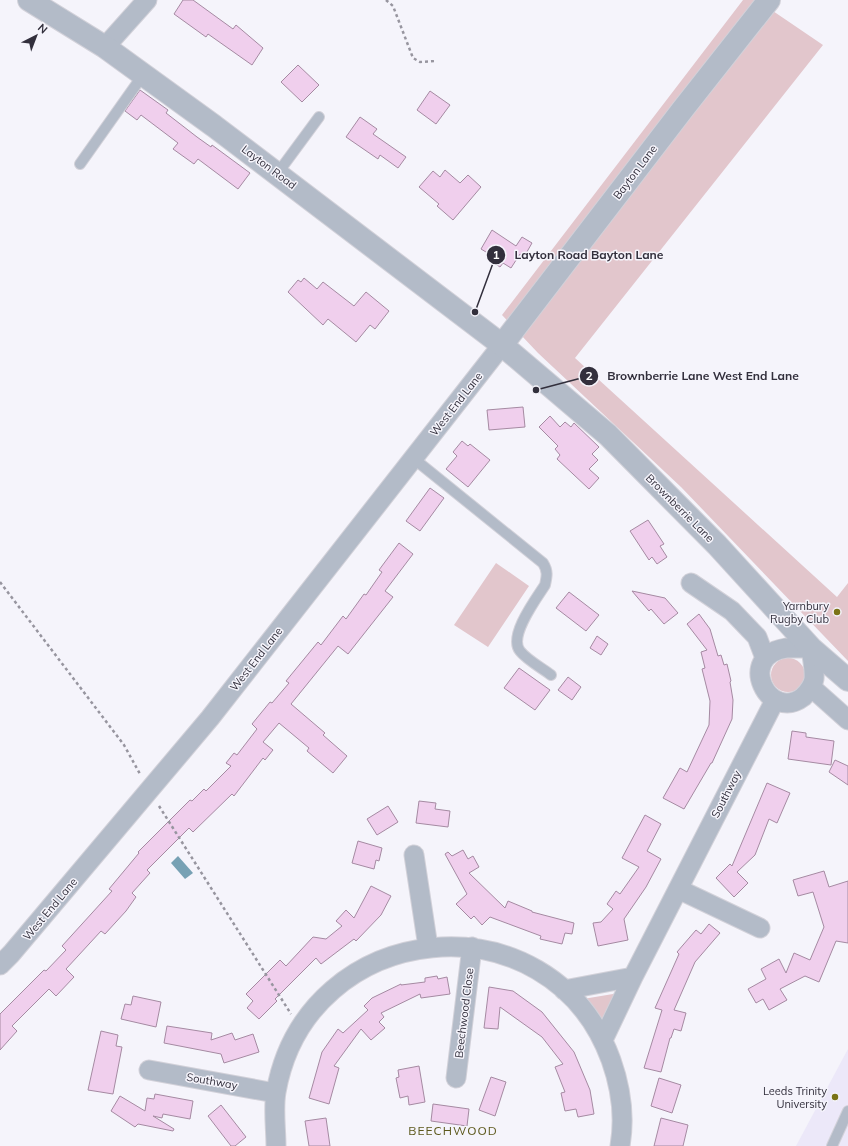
<svg xmlns="http://www.w3.org/2000/svg" width="848" height="1146" font-family="Mulish,sans-serif">
<rect width="100%" height="100%" fill="#f5f4fb"/>
<path fill="#ece8f9" d="M848,1049V1146H796Z"/>
<path fill="#e2c6cc" d="M743,0H776L770,9L823,45L575,358L837,597L848,583V661L681,487L538,353L502,315Z
M496,563L529,586L488,647L454,625Z
M771 675a17 17 0 1 1 34 0a17 17 0 1 1-34 0Z
M619,993L603,1024L583,999Z"/>
<path fill="#77a1b4" d="M178,856L193,873L185,879L171,863Z"/>
<path fill="#f0cfed" stroke="#a58aa2" d="M183,0H193L233,29L236,25L263,48L252,65L208,34L206,37L174,14Z
M298,65L319,85L302,102L281,82Z
M140,90L168,110L166,113L197,137L211,147L212,145L250,173L238,189L198,159L194,164L173,149L178,143L141,115L137,120L125,111Z
M430,91L450,105L436,124L417,110Z
M360,117L377,129L373,134L406,157L398,168L380,155L378,159L346,137Z
M445,170L460,183L468,175L481,187L453,220L437,206L439,204L419,187L433,171L440,177Z
M492,230L516,246L522,237L532,243L524,257L520,254L511,268L503,263L500,267L488,259L491,255L481,249Z
M304,278L317,289L323,282L354,306L366,292L389,311L375,329L370,325L356,342L328,319L323,325L288,292L298,280L301,282Z
M523,407L525,427L489,430L487,410Z
M550,416L560,427L565,422L571,427L574,423L599,447L592,454L598,460L589,469L599,478L589,489L557,459L560,455L555,449L558,446L539,427Z
M462,441L468,446L470,444L490,460L468,487L446,469L457,456L453,452Z
M430,488L444,498L420,531L406,521Z
M648,520L664,544L660,546L667,557L657,564L652,557L649,560L630,531Z
M399,543L413,554L385,591L393,597L348,654L338,646L291,704L325,733L323,735L347,756L333,773L307,751L309,748L279,723L263,742L273,750L265,760L263,758L234,796L232,794L193,832L189,828L147,870L150,873L132,893L136,897L126,911L105,934L101,931L66,969L74,977L56,996L49,989L12,1026L17,1031L0,1050V1014L44,970L46,971L66,950L62,946L112,891L109,889L139,853L138,852L190,800L192,801L204,789L206,791L231,766L226,763L234,753L237,755L257,729L252,724L270,702L272,703L289,683L286,681L318,642L321,645L343,616L346,619L364,594L366,595L382,572L379,570Z
M632,591L665,598L678,613L664,624L651,609L649,611Z
M569,592L599,615L586,631L556,608Z
M699,614L710,629L718,656L721,655L724,665L727,664L731,681L730,682L733,700L732,719L712,763H711L684,809L663,798L680,768L687,772L709,725L710,701L702,669L705,668L701,652L707,650L687,624Z
M597,636L608,644L601,655L590,648Z
M519,668L550,690L535,710L504,688Z
M568,677L581,687L572,700L558,690Z
M792,731L806,733V737L834,741L831,765L788,759Z
M835,760L848,766V785L829,772Z
M767,783L790,793L777,823L769,819L755,855L737,872L748,883L734,897L716,878L730,864L732,866Z
M419,801L436,803L435,809L450,811L448,827L416,823Z
M388,806L398,822L377,835L367,819Z
M645,815L661,824L647,851L661,859L646,887L624,919L628,940L598,946L593,923L601,922L613,909L607,904L616,891L620,894L639,867L622,858Z
M358,841L382,848L379,861L376,860L374,869L352,863Z
M463,850L468,859L473,856L479,867L469,873L505,908L508,901L532,911V912L574,923L572,934L565,933L562,944L540,939L541,936L490,917L482,925L474,916L471,919L456,904L467,894L445,854L448,852L452,856Z
M824,871L829,887L848,881V943L836,941L819,982L805,976L780,989L787,1000L769,1010L763,999L756,1003L748,989L766,979L761,969L779,959L786,973L794,953L810,960L824,927L813,892L798,896L793,880Z
M371,886L391,896L381,915L356,941L354,939L321,964L316,958L275,999L277,1001L259,1019L247,1008L253,1001L246,994L280,960L286,966L313,937L326,939L342,926L336,921L346,910L354,918Z
M709,924L720,933L695,962L674,1010L686,1013L681,1031L674,1029L671,1038H670L661,1072L644,1068L662,1010L655,1008L679,954L677,952L696,930L701,934Z
M437,976L438,979L447,977L450,994L421,998L420,994L381,1013L384,1017L379,1022L385,1028L371,1040L361,1029L334,1066L339,1068L329,1104L309,1098L322,1052L338,1029L343,1033L368,1010L364,1006L372,998L401,984V985L425,982V978Z
M489,987L513,991L542,1012L574,1052L590,1090L594,1114L578,1117L576,1109L565,1111L561,1093L565,1092L555,1067L563,1064L542,1037L500,1007L498,1029L484,1028Z
M133,996L161,1002L156,1027L121,1019L125,1004L131,1005Z
M167,1026L212,1033L211,1040L232,1033L235,1040L253,1034L259,1052L224,1063L221,1054L164,1043Z
M101,1031L118,1035L116,1046L122,1047L113,1094L88,1090Z
M419,1066L425,1102L409,1105L408,1096L400,1098L396,1078L399,1077L398,1070Z
M491,1077L506,1082L495,1116L479,1110Z
M659,1078L681,1085L672,1113L651,1106Z
M155,1094L193,1101L190,1119L163,1114L162,1118L153,1116L174,1129L173,1131L138,1124L135,1127L111,1111L120,1096L145,1111L147,1098L154,1099Z
M433,1104L469,1109L467,1126L431,1121Z
M221,1105L246,1137L235,1146H231L208,1116Z
M326,1118L330,1146H309L305,1121Z
M661,1118L688,1125L683,1146H654Z"/>
<g fill="none" stroke-linecap="round" stroke-linejoin="round">
<defs>
<path id="service" d="M80,164L143,75
M277,174L319,117
M413,458L543,563C548,571 547,576 545,585C536,599 508,636 520,651C527,660 542,668 551,675
M832,1146L848,1111"/>
<path id="minor" d="M105,47L147,0
M691,583L732,611L757,637L765,658
M786,648H811C812,658 815,669 814,679C813,686 808,692 803,697C769,723 735,656 786,648Z
M811,687L848,720
M414,855L428,947
M678,889L760,928
M0,965L11,954L210,718L502,345
M564,990L633,977
M603,1040L633,977L775,700
M149,1070L275,1093
M456,1078L472,947
M276,1146C276,1129 273,1109 276,1092C307,917 550,893 611,1060C621,1088 625,1117 620,1146"/>
<path id="tertiary" d="M29,0L105,47L214,126L502,345L608,435L717,545L811,648L848,680
M502,345L683,109L769,0"/>
</defs>
<use href="#service" stroke="#d2d1d9" stroke-width="12"/>
<use href="#minor" stroke="#d2d1d9" stroke-width="21"/>
<use href="#tertiary" stroke="#d2d1d9" stroke-width="24"/>
<path stroke="#97959f" stroke-width="2.5" stroke-dasharray="3 3" stroke-linecap="butt" d="M386,0L393,6L413,58L420,62L436,61
M0,582L124,745L140,774
M159,806L291,1014"/>
<use href="#service" stroke="#b3bbc8" stroke-width="10"/>
<use href="#minor" stroke="#b3bbc8" stroke-width="19"/>
<use href="#tertiary" stroke="#b3bbc8" stroke-width="22"/>
</g>
<g fill="#7a7316" stroke="#f5f4fb" stroke-width="1.5">
<circle cx="837" cy="612" r="4"/>
<circle cx="835" cy="1097" r="4"/>
</g>
<g text-anchor="middle" stroke-width="3" stroke-linejoin="round" paint-order="stroke">
<g font-size="11" fill="#322f3c" stroke="#f5f4fb">
<text transform="translate(269 167) rotate(37)" y="4">Layton Road</text>
<text transform="translate(635 172) rotate(-53)" y="4">Bayton Lane</text>
<text transform="translate(456 404) rotate(-52)" y="4">West End Lane</text>
<text transform="translate(680 508) rotate(45)" y="4">Brownberrie Lane</text>
<text transform="translate(256 659) rotate(-52)" y="4">West End Lane</text>
<text transform="translate(726 794) rotate(-63)" y="4">Southway</text>
<text transform="translate(50 909) rotate(-50)" y="4">West End Lane</text>
<text transform="translate(464 1013) rotate(-83)" y="4">Beechwood Close</text>
<text transform="translate(212 1081) rotate(10)" y="4">Southway</text>
</g>
<g font-size="11" fill="#322f3c" stroke="#f5f4fb" text-anchor="end">
<text x="829" y="610">Yarnbury<tspan x="829" dy="13">Rugby Club</tspan></text>
<text x="827" y="1095">Leeds Trinity<tspan x="827" dy="13">University</tspan></text>
</g>
<g font-size="12" letter-spacing="1" fill="#5b571a" stroke="#f5f4fb">
<text x="453" y="1135">BEECHWOOD</text>
</g>
</g>
<path fill="none" stroke="#322f3c" stroke-width="1.5" d="M475 312L496 255M536 390L589 376"/>
<g fill="#322f3c" stroke="#f5f4fb" stroke-width="1.5">
<circle cx="475" cy="312" r="4"/>
<circle cx="536" cy="390" r="4"/>
<circle cx="496" cy="255" r="10"/>
<circle cx="589" cy="376" r="10"/>
</g>
<g font-size="12" text-anchor="middle" font-weight="bold" fill="#fff">
<text x="496" y="259">1</text>
<text x="589" y="380">2</text>
</g>
<g font-size="12" text-anchor="middle" font-weight="bold" fill="#322f3c" stroke="#f5f4fb" stroke-width="3" stroke-linejoin="round" paint-order="stroke">
<text x="589" y="259">Layton Road Bayton Lane</text>
<text x="703" y="380">Brownberrie Lane West End Lane</text>
</g>
<g transform="translate(36 36) rotate(42)" stroke="#f5f4fb" stroke-width="3" paint-order="stroke">
<path d="M0-3L7 15L0 10L-7 15Z" fill="#322f3c"/>
<text y="-6" font-size="11" font-weight="bold" text-anchor="middle" fill="#322f3c">N</text>
</g>
</svg>
